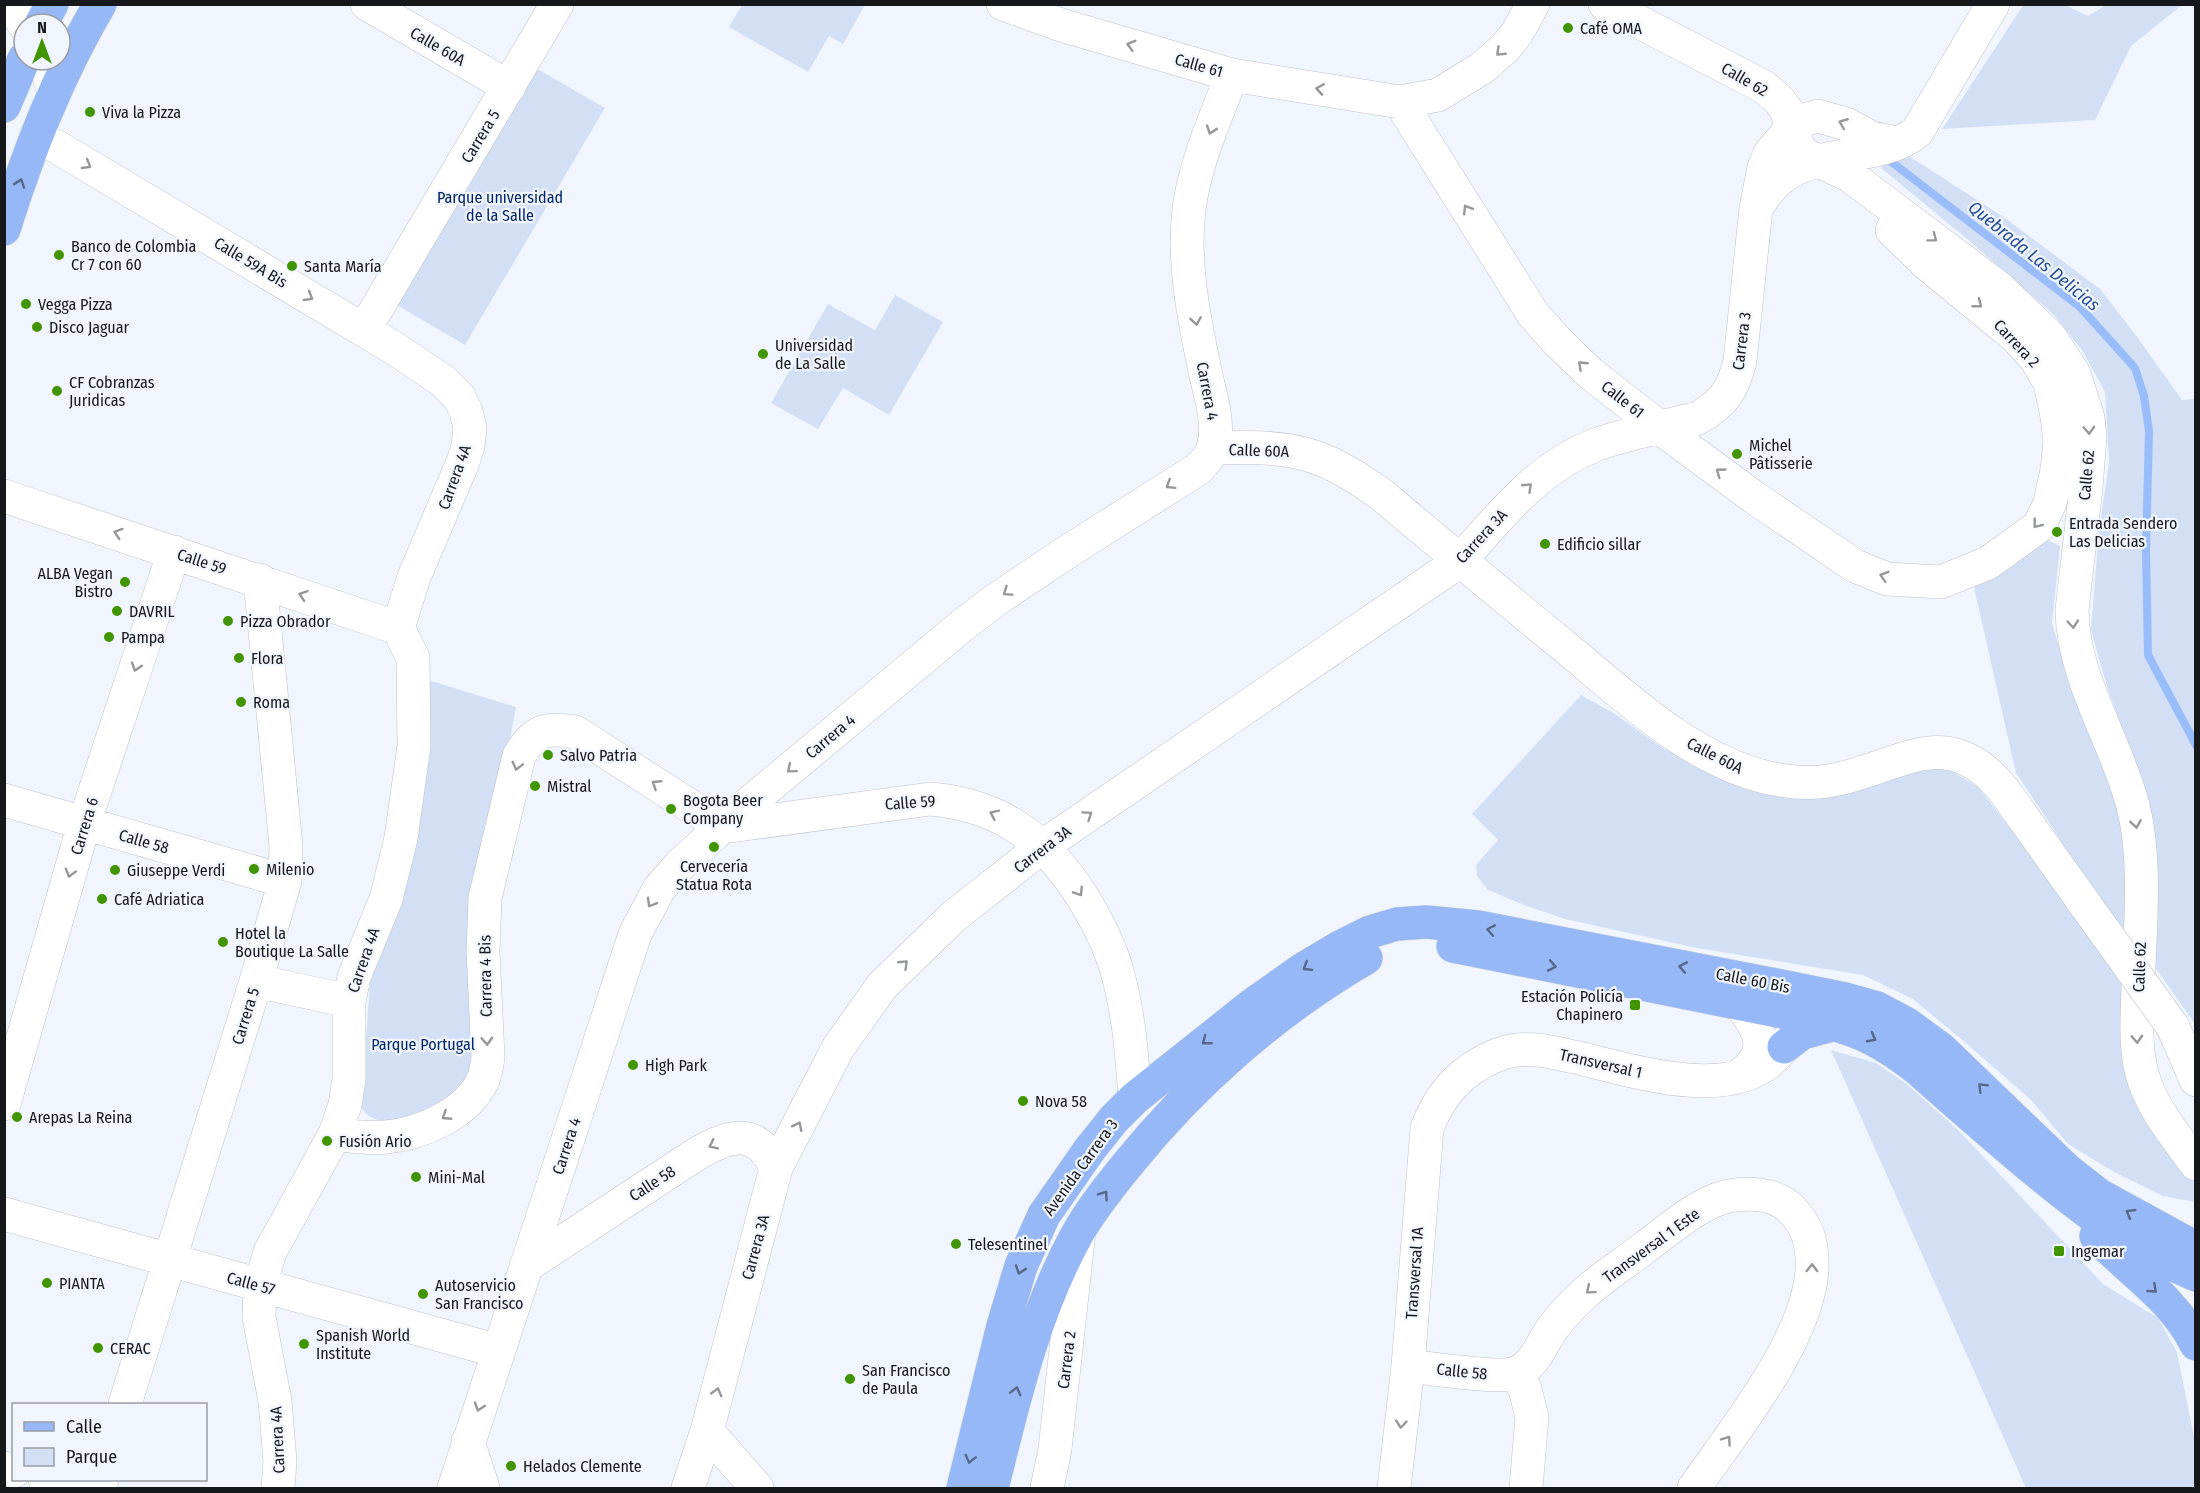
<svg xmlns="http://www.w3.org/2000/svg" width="2200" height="1493" font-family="'Fira Sans Condensed',sans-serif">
<rect width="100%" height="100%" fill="#f1f6fe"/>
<path fill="#d3dff5" d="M2024,4L2065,5L2088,16L2106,5H2182L2131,46L2095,120L1942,129Z
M742,5V4L865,5L843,44L829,36L808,72L729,27Z
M534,67L605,108L465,345L395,304Z
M1895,147L2005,218L2100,289L2135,334L2182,400L2195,399V1024L2152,963L2132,754L2108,690L2091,630L2099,530L2109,463L2105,392L2082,350L2053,314L1966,238L1881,168Z
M895,295L943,322L889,415L843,388L818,429L771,403L828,304L875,330Z
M2043,538L2060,546L2052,623L2070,686L2121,801L2128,872L2124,928L2079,873L2053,828L2016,773L1973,583L2009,569Z
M425,679L516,707L475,921L478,1066L444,1108L385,1121C374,1120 365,1116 361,1105L370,984L378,954Z
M1581,695L1615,714L1664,749L1723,779L1916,768L1950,770L1978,787L2126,978L2163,1138L2195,1184V1202L2163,1196L2114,1172L2068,1144L2030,1099L1967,1044L1913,999L1863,975L1697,948L1565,919L1524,905L1488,890L1477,876L1476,865L1498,840L1472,814Z
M1831,1050L1876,1063L1907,1084L1959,1131L2103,1284L2158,1318L2177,1352L2195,1442V1488H2026Z"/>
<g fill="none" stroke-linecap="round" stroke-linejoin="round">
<path stroke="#99bcfa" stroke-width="8" d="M1885,157L2080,307L2135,368L2144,396L2149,431L2146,550L2148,655L2196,745"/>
<defs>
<path id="minor" d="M11,4L24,24
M367,4L509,87
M1003,4L1061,25L1232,75L1400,102L1438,95L1482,68L1505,48L1517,33L1533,4
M1605,4L1764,87L1779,100L1787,111L1793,137L1803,154L1849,175L1999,288L2050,337L2074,374L2088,418L2090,436L2086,488L2072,610C2073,680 2116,740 2133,806C2147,861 2140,931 2138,988C2137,1019 2134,1053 2145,1083C2156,1113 2177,1138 2196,1164
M44,60L54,92
M1400,102L1533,314L1557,341L1590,373L1660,428L1755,498L1855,566L1887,579L1941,582L1988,563L2039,526L2050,503L2057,470L2060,441L2057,416L2050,383L2036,359L2016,337L1926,263L1892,230
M36,137L57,147L397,350L443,381L459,397L466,411L470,428L468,446L463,462L414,577L398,628L413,658L414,746L401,838L386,899L354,977L349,1001V1079L345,1105L335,1134L270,1252L260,1285L259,1317L275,1401L280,1461L278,1488
M1757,207C1765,195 1773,183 1785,175C1823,149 1880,161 1917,132L1993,4
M364,330L557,4
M1214,448C1291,446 1318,449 1382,495C1442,546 1503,596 1564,646C1625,696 1690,760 1769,778C1788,782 1809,784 1828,781C1898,770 1946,717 2005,792L2087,907
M4,496L398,628
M4,800L285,881
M256,981L349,1001
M2173,1027L2196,1080
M1739,1076C1772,1053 1761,1031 1740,1004
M4,1104L84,824L174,552
M335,1134C352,1136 369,1139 386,1137C421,1134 467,1114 483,1080C486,1073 487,1065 488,1057L483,951L485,898L519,756C534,730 546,727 575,732L723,827L930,799C1005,805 1052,844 1089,908C1101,929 1112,951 1118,975C1129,1015 1132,1056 1135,1098
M4,1214L498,1351
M526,1266L692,1157C726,1136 756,1124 776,1168
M1408,1366C1428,1368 1500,1379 1516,1373C1537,1364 1542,1341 1555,1325C1564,1313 1575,1302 1586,1292C1604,1276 1625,1263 1644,1248C1666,1232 1687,1213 1711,1202C1734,1191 1774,1190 1792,1210C1806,1225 1811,1238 1812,1259C1816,1330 1734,1431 1694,1488
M1516,1373L1525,1389L1532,1417L1526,1488
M125,1404L256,981L285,881L286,846L260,580
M707,1431L757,1488
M468,1441L483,1488
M4,1468L14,1471
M45,1480L77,1488
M100,1488L102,1480
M454,1488L635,934L659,889L680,865L736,814L964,624L997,599L1067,552L1198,469C1208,459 1214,452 1215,438C1218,415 1208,388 1204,366C1194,318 1184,268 1188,220C1191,172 1215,119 1232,75
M688,1488L707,1431L776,1168L838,1048L882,986L953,917L1043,846L1460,561C1500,516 1538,467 1595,445C1628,433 1664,427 1698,418C1724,403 1733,390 1740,361L1756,208L1764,168L1770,153L1791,129L1804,120L1818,116L1846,124L1872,138L1897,143
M1047,1488L1055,1449L1079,1231
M1394,1488L1408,1366L1427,1128C1435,1107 1445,1091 1462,1076C1475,1065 1490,1057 1506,1052C1528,1046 1553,1052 1574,1057C1629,1069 1720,1101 1769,1062C1782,1051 1793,1036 1795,1020"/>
<path id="major" d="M41,24L52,4
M4,106L24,59
M4,229C29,150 58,75 100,4
M1453,946L1796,1015C1851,1027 1874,1035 1919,1070C1952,1100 1986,1129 2020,1158C2074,1203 2130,1248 2196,1275
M1784,1047L1802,1033L1836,1024
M2096,1236C2130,1271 2174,1299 2196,1344
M963,1488L1003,1326L1021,1266L1044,1215L1090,1149L1114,1119L1135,1098L1252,1005L1303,969L1340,947L1370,932L1397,924L1426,922L1478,927L1781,986L1845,999L1877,1008L1907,1024L1941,1049L2067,1170L2099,1195L2196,1248
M992,1488C1014,1400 1034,1311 1079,1231C1092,1208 1110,1186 1127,1165C1193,1083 1275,1011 1366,958"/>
</defs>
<use href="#minor" stroke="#bdc1c9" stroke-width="34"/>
<use href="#major" stroke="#d5d5d6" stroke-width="34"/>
<use href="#minor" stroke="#fff" stroke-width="33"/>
<use href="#major" stroke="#96b8f6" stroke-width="33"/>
<defs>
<path id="minor-bridge" d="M2087,907L2173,1027"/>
</defs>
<use href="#minor-bridge" stroke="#bdc1c9" stroke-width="34" stroke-linecap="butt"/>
<use href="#minor-bridge" stroke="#fff" stroke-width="33"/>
</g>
<defs><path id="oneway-chevron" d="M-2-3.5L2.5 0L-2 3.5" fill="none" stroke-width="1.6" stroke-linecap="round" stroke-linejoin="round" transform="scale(1.5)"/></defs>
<g stroke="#969798">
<use href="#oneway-chevron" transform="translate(1131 45) rotate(-164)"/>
<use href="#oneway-chevron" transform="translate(1500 52) rotate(136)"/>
<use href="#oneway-chevron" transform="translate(1320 89) rotate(-171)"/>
<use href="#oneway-chevron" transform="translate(1843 123) rotate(-158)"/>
<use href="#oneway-chevron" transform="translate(1211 130) rotate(109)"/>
<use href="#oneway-chevron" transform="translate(87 165) rotate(31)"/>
<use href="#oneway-chevron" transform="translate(1467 209) rotate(-122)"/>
<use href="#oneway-chevron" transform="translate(1933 238) rotate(37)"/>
<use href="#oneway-chevron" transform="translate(309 297) rotate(31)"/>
<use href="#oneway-chevron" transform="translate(1978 304) rotate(39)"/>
<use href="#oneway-chevron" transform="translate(1196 321) rotate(81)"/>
<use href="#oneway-chevron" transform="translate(1582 365) rotate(-137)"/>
<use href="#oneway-chevron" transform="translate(2089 430) rotate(88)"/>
<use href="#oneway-chevron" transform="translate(1720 472) rotate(-144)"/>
<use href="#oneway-chevron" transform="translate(1170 485) rotate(148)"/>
<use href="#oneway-chevron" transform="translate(1528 487) rotate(-44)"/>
<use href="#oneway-chevron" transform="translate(2037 524) rotate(128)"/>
<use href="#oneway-chevron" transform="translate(118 533) rotate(-162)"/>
<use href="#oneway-chevron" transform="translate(1884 576) rotate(-163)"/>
<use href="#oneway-chevron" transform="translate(1007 592) rotate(146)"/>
<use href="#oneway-chevron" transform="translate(303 595) rotate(-161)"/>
<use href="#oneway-chevron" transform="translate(2073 624) rotate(85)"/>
<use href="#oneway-chevron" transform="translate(136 667) rotate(108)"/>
<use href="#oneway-chevron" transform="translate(517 766) rotate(104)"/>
<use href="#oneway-chevron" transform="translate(791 769) rotate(140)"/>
<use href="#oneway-chevron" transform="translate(656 784) rotate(-147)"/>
<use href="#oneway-chevron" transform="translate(994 814) rotate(-154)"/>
<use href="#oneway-chevron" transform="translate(1088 815) rotate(-34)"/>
<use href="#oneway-chevron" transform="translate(2136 824) rotate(81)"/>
<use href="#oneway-chevron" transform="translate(70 873) rotate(106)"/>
<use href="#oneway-chevron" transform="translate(1079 892) rotate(57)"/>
<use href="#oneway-chevron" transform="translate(651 903) rotate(120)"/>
<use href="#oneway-chevron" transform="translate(904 964) rotate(-44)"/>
<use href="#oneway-chevron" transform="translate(2137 1039) rotate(87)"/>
<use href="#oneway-chevron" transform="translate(487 1041) rotate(87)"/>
<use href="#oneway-chevron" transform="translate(446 1116) rotate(147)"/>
<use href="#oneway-chevron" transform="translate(798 1126) rotate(-63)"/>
<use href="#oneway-chevron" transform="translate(713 1145) rotate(154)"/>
<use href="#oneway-chevron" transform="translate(1812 1268) rotate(-89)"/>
<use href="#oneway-chevron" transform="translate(1590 1290) rotate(140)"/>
<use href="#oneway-chevron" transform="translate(717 1392) rotate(-75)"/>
<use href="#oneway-chevron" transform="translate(479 1407) rotate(108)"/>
<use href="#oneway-chevron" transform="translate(1401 1424) rotate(96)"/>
<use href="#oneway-chevron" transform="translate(1727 1440) rotate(-55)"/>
</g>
<g stroke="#566888">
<use href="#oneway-chevron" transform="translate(20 183) rotate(-71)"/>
<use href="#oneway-chevron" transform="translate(1491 930) rotate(-169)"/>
<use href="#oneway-chevron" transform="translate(1552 966) rotate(11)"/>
<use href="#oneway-chevron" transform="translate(1307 967) rotate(148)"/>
<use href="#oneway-chevron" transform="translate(1683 967) rotate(-169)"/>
<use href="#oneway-chevron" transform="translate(1872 1038) rotate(28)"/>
<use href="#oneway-chevron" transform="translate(1206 1041) rotate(142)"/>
<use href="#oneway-chevron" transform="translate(1982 1087) rotate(-135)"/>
<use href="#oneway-chevron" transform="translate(1104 1195) rotate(-55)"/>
<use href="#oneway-chevron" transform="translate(2130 1213) rotate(-150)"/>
<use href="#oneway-chevron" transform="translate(1020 1270) rotate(109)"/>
<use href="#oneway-chevron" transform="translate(2153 1289) rotate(41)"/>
<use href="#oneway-chevron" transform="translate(1016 1391) rotate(-76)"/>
<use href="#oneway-chevron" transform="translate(970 1459) rotate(104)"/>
</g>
<g fill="#419500" stroke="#f1f6fe" stroke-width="2">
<circle cx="1568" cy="28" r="6"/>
<circle cx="90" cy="112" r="6"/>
<circle cx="59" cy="255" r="6"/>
<circle cx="292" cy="266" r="6"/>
<circle cx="26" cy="304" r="6"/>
<circle cx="37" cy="327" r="6"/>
<circle cx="763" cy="354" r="6"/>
<circle cx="57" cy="391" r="6"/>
<circle cx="1737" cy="454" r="6"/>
<circle cx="2057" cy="532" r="6"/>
<circle cx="1545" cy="544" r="6"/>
<circle cx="125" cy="582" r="6"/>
<circle cx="117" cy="611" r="6"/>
<circle cx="228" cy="621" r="6"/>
<circle cx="109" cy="637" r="6"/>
<circle cx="239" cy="658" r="6"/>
<circle cx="241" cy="702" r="6"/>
<circle cx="548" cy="755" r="6"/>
<circle cx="535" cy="786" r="6"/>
<circle cx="671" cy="809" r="6"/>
<circle cx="714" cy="847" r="6"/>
<circle cx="254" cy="869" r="6"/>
<circle cx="115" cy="870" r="6"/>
<circle cx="102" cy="899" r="6"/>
<circle cx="223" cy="942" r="6"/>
<rect x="1629" y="999" width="12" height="12" rx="3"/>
<circle cx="633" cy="1065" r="6"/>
<circle cx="1023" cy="1101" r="6"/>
<circle cx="17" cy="1117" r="6"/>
<circle cx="327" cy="1141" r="6"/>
<circle cx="416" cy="1177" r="6"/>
<circle cx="956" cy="1244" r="6"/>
<rect x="2053" y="1245" width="12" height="12" rx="3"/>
<circle cx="47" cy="1283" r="6"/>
<circle cx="423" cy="1294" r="6"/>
<circle cx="304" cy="1344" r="6"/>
<circle cx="98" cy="1348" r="6"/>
<circle cx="850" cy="1379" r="6"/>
<circle cx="511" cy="1466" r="6"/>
</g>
<g text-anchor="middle" stroke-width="4.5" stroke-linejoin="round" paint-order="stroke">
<g font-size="16" fill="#16181b" stroke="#f1f6fe" text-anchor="start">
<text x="1580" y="34">Café OMA</text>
<text x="102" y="118">Viva la Pizza</text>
<text x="71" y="252">Banco de Colombia<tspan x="71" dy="18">Cr 7 con 60</tspan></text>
<text x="304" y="272">Santa María</text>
<text x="38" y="310">Vegga Pizza</text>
<text x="49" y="333">Disco Jaguar</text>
<text x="775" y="351">Universidad<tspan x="775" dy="18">de La Salle</tspan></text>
<text x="69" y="388">CF Cobranzas<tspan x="69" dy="18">Juridicas</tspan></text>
<text x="1749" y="451">Michel<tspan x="1749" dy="18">Pâtisserie</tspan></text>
<text x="2069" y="529">Entrada Sendero<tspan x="2069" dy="18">Las Delicias</tspan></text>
<text x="1557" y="550">Edificio sillar</text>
<text x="113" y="579" text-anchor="end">ALBA Vegan<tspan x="113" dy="18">Bistro</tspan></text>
<text x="129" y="617">DAVRIL</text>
<text x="240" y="627">Pizza Obrador</text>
<text x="121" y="643">Pampa</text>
<text x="251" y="664">Flora</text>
<text x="253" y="708">Roma</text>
<text x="560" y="761">Salvo Patria</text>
<text x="547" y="792">Mistral</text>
<text x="683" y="806">Bogota Beer<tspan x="683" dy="18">Company</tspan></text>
<text x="714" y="872" text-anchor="middle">Cervecería<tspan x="714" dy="18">Statua Rota</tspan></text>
<text x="266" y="875">Milenio</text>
<text x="127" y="876">Giuseppe Verdi</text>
<text x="114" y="905">Café Adriatica</text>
<text x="235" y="939">Hotel la<tspan x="235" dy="18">Boutique La Salle</tspan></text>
<text x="1623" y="1002" text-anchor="end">Estación Policía<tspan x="1623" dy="18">Chapinero</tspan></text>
<text x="645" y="1071">High Park</text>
<text x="1035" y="1107">Nova 58</text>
<text x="29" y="1123">Arepas La Reina</text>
<text x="339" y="1147">Fusión Ario</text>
<text x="428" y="1183">Mini-Mal</text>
<text x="968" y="1250">Telesentinel</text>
<text x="2071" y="1257">Ingemar</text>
<text x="59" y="1289">PIANTA</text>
<text x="435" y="1291">Autoservicio<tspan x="435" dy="18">San Francisco</tspan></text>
<text x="316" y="1341">Spanish World<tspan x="316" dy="18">Institute</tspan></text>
<text x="110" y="1354">CERAC</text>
<text x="862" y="1376">San Francisco<tspan x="862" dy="18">de Paula</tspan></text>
<text x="523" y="1472">Helados Clemente</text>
</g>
<g font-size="16" fill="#16181b" stroke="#f1f6fe">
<text transform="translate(438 46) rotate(30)" y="6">Calle 60A</text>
<text transform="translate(1199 65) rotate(16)" y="6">Calle 61</text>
<text transform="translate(1745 79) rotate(30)" y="6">Calle 62</text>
<text transform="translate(480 136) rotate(-59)" y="6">Carrera 5</text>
<text transform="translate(251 262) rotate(31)" y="6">Calle 59A Bis</text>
<text transform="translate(1741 341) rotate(-83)" y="6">Carrera 3</text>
<text transform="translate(2017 343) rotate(47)" y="6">Carrera 2</text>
<text transform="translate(1208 391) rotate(79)" y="6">Carrera 4</text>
<text transform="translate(1623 399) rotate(38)" y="6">Calle 61</text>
<text transform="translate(1259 450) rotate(2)" y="6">Calle 60A</text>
<text transform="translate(2086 475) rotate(-85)" y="6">Calle 62</text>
<text transform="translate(454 477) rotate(-70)" y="6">Carrera 4A</text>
<text transform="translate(1481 536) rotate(-47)" y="6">Carrera 3A</text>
<text transform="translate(202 561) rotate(18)" y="6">Calle 59</text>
<text transform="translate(830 736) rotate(-40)" y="6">Carrera 4</text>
<text transform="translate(1715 755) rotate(27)" y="6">Calle 60A</text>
<text transform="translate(910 802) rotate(-4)" y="6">Calle 59</text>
<text transform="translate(84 826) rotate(-73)" y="6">Carrera 6</text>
<text transform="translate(144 841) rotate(16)" y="6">Calle 58</text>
<text transform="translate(1042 849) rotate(-37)" y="6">Carrera 3A</text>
<text transform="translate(363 960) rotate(-71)" y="6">Carrera 4A</text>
<text transform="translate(2139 967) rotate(-88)" y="6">Calle 62</text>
<text transform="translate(485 976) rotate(-91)" y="6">Carrera 4 Bis</text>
<text transform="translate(1753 980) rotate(11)" y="6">Calle 60 Bis</text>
<text transform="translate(245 1016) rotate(-73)" y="6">Carrera 5</text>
<text transform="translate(1601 1063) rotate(13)" y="6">Transversal 1</text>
<text transform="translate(566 1146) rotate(-72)" y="6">Carrera 4</text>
<text transform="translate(1080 1167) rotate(-54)" y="6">Avenida Carrera 3</text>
<text transform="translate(652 1183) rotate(-33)" y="6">Calle 58</text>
<text transform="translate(1651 1245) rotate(-36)" y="6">Transversal 1 Este</text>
<text transform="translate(755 1247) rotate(-75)" y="6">Carrera 3A</text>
<text transform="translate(1414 1273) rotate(-86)" y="6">Transversal 1A</text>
<text transform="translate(251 1283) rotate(15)" y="6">Calle 57</text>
<text transform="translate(1066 1360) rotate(-83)" y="6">Carrera 2</text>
<text transform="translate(1462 1371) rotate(6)" y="6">Calle 58</text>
<text transform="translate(277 1440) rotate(-93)" y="6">Carrera 4A</text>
</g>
<g font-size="16" fill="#01246a" stroke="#f1f6fe">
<text x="500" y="203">Parque universidad<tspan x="500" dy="18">de la Salle</tspan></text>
<text x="423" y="1050">Parque Portugal</text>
</g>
<g font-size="18" font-style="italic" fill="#254c95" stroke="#f1f6fe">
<text transform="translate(2034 256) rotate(39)" y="6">Quebrada Las Delicias</text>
</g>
</g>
<rect width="2200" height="1493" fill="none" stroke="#16181b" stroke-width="12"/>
<rect x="12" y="1403" width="195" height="78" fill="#f1f6fe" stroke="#999da3" stroke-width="1.5"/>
<rect x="24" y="1422" width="30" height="9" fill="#96b8f6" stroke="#999da3" stroke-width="1.5"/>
<text x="66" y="1433" font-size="18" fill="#16181b">Calle</text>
<rect x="24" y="1448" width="30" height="18" fill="#d3dff5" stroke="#999da3" stroke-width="1.5"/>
<text x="66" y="1463" font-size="18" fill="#16181b">Parque</text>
<g transform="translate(42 42)"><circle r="28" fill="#f1f6fe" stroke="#999da3" stroke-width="1.5"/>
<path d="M0-4.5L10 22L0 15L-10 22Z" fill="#419500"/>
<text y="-9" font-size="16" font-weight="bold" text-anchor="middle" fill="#16181b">N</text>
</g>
</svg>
